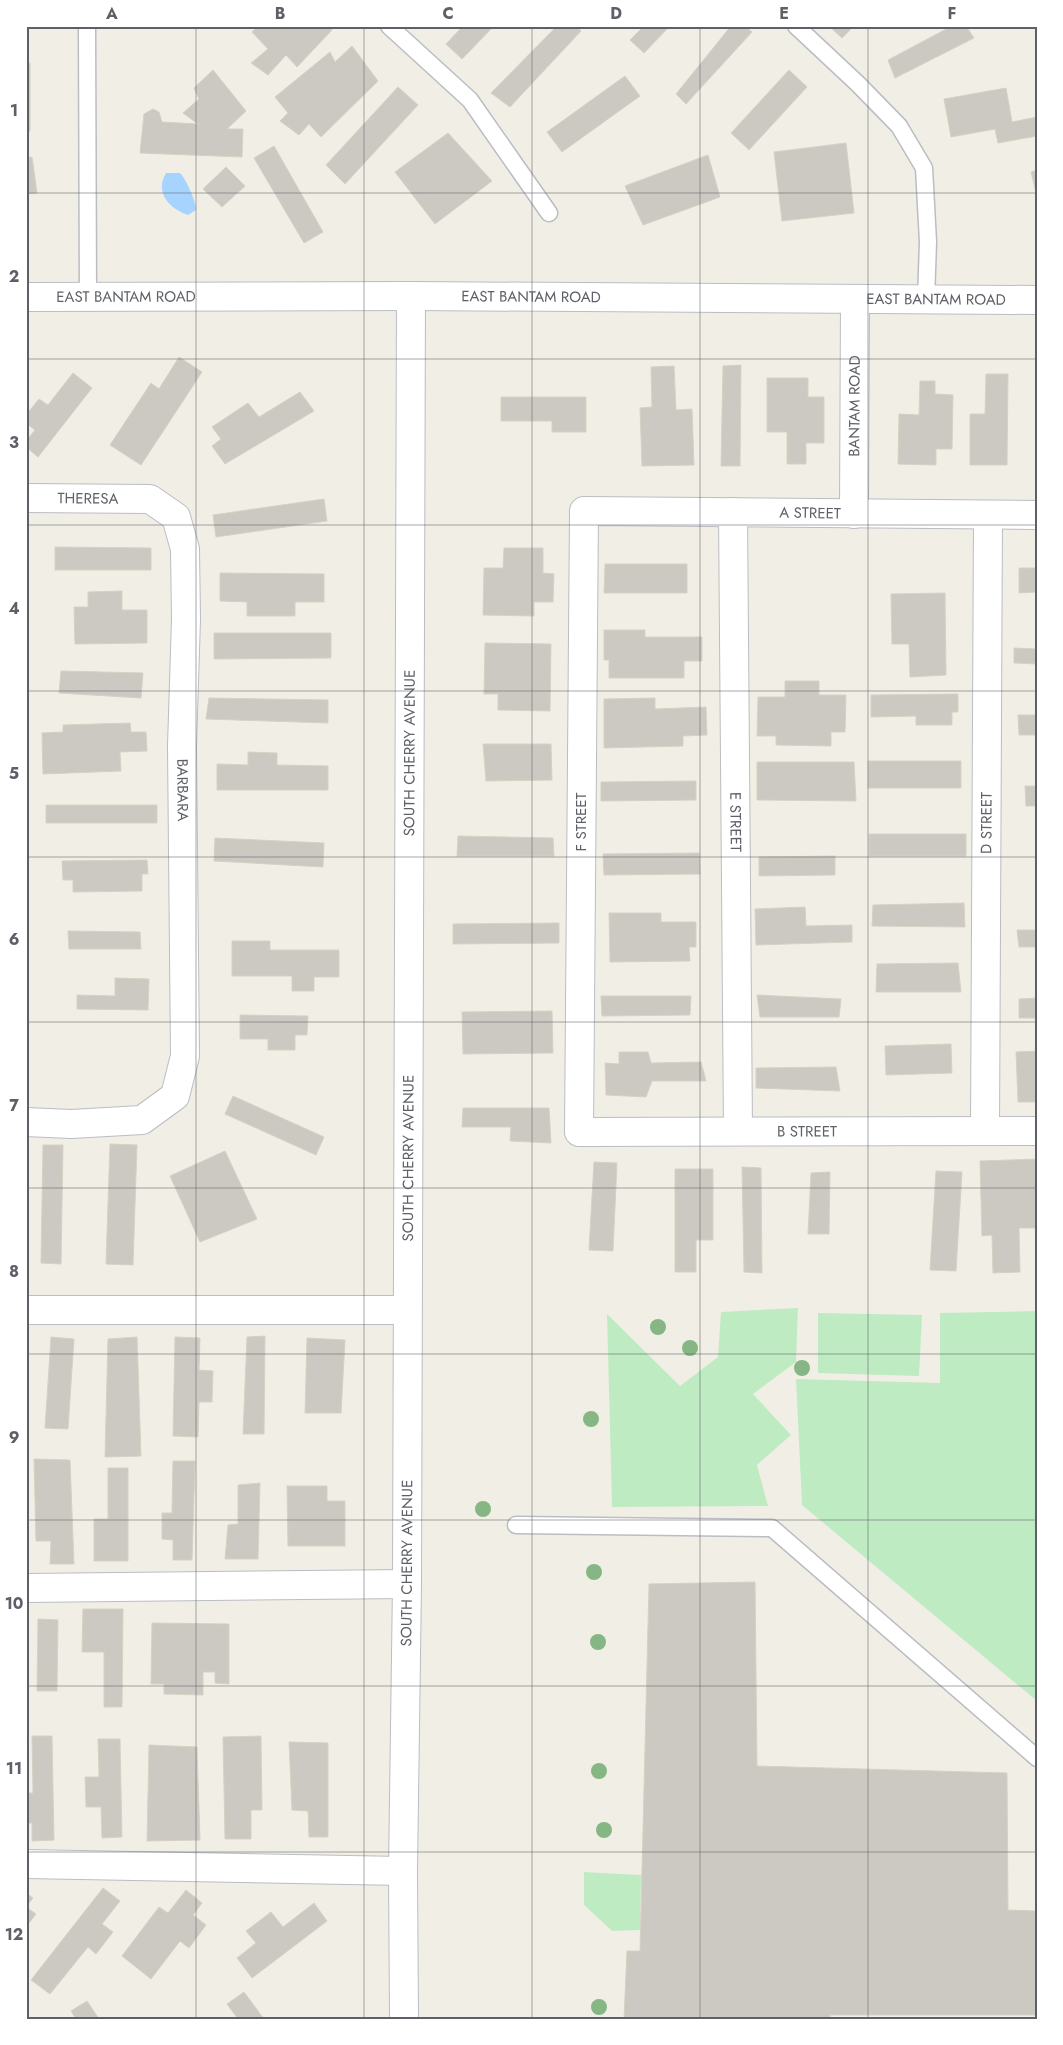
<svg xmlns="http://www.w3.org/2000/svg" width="1063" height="2045" font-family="Jost,sans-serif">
<rect width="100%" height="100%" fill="#f1efe5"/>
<path fill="#bfebc2" d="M798,1308L796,1362L753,1394L791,1435L757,1465L768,1506L612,1507L607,1314L680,1386L718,1357L721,1312Z
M1037,1311V1701L802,1505L796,1379L940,1383V1313Z
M818,1313L922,1315L919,1376L818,1373Z
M584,1872L641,1875L640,1930L612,1931L584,1905Z"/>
<path fill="#a7d4ff" d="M166,173H180C186,179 196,201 196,210L188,215C170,209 154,193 166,173Z"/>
<path fill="#ccc9c2" stroke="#d6d1c3" d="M258,26H329L332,30L297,67L286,55L268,75L251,63L268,49L252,32Z
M463,26H494L462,59L446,44Z
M557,26H576L581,31L510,107L491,93Z
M644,26H670L644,53L630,40Z
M731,26H744L752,32L686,104L676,94Z
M829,26H854L842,38Z
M952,26H966L974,38L895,78L888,60Z
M352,46L378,81L321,137L309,124L299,135L280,121L288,113L275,97L330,52L335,62Z
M26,63H30V131H26Z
M213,70L246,111L227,129H243L242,157L140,153L144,114L153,109L159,112L162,122L198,124L183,113L199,99L194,88Z
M789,70L807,87L749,150L731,133Z
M625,76L640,96L562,152L547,132Z
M398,87L418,105L345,184L326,165Z
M1006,88L1012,122L1037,117V136L998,143L995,129L951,137L944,99Z
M448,133L492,181L435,224L395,172Z
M846,143L854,213L782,221L774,152Z
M274,146L323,232L304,243L254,158Z
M708,155L720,197L643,225L625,186Z
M32,157L37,193L26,194V158Z
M226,167L245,186L222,207L203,189Z
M1037,170V197L1031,172Z
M179,357L202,372L141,465L110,445L151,383L159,389Z
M741,365L740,466H721L723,366Z
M674,366L676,410L692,409L694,465L642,466L640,408L652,407L651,367Z
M73,373L92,388L38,457L26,447V441L35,430L26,423V415L39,399L48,405Z
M986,374H1008L1007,465H970V414H985Z
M767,378H808V397H824V443H806V464H787V432H767Z
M920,381H935V394L953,395L952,449H936V465L898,464L899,414L919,415Z
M300,392L314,411L225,464L212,446L221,439L212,427L248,403L259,417Z
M501,397H586V432H552V421H501Z
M324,499L327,521L216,537L213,515Z
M55,547L151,548V570H55Z
M504,548H543V573L554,574L553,602H534V616L483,615L484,568H503Z
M605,564H687V593H604Z
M1019,568H1037V592L1019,593Z
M220,573L324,574V602H295V616H247V602L220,601Z
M122,591V610H147V643L75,644L74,607H88V592Z
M945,593L946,675L910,677L909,644H892L891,594Z
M604,630H645V637H702V661H684V678H609V660H604Z
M214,633H331V658L214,659Z
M485,643L551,644L550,711L498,710V694H484Z
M1014,648L1037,649V664L1014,663Z
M61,671L143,673L141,698L59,693Z
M785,681H819V695H846L845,732H831V746L776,745V736H757L758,697H785Z
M958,694V712H952V725H916V716L871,717V695Z
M209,698L328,700V723L206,719Z
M655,698V709L706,707L707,735L683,736V746L604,748V699Z
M1018,715H1037V735H1019Z
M130,723L131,732H146L147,751L120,752L121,771L43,774L42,733L63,732V725Z
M483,744H551L552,780L486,781Z
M248,752L277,753V765L328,766V790H217V764L248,765Z
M868,761H961V788H868Z
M757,762H854L856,801L757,800Z
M696,781V800L601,801V782Z
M1025,786H1037V806H1026Z
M46,805H157V823H46Z
M869,834H966V856H869Z
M458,836L553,838L554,856H457Z
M215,838L324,843L323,867L214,861Z
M699,853L700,874L604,875L603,854Z
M835,856V875L759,876V857Z
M147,860L148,874H142V891L73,892V880H63L62,861Z
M964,903L965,927L872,926L873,905Z
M805,907L806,926L852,925V942L756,945L755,909Z
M609,913H661V922H696V947H689L690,961L610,962Z
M559,923V943L453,944V924Z
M1017,930H1037V947H1019Z
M68,931L140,932L141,949H69Z
M232,941H270V950H339V977H314V991H292V976H232Z
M958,963L961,992H876L877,964Z
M115,978L149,979L148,1010L77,1009V995L115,996Z
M757,995L841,999L839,1017H760Z
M601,996H691L690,1015L602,1016Z
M1037,998V1018H1019V999Z
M552,1011L553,1053L463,1054L462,1012Z
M240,1015L308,1016L307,1035H295V1050H268V1039H240Z
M951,1044L952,1073L886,1075L885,1046Z
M1037,1051V1102H1018L1016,1052Z
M619,1052H648L651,1063L701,1062L706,1081H652L646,1097L606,1095L605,1063L619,1064Z
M836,1067L840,1091L756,1088V1068Z
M233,1096L324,1137L316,1155L225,1114Z
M463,1108H549L551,1143L510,1141L511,1127H462Z
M110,1144L137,1145L133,1265L106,1264Z
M43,1145H63L61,1264L41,1263Z
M225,1151L257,1219L200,1242L170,1176Z
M1037,1159V1228H1019L1020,1272L993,1273L992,1235L982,1236L980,1161Z
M594,1162L617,1163L613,1251L589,1250Z
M742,1167L761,1168L762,1273L744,1272Z
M675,1169H713V1240H696V1272H675Z
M936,1171L962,1172L956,1271L930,1270Z
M830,1172L829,1234H808L811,1173Z
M265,1336L264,1434H243L247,1337Z
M51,1337L74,1339L68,1429L45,1428Z
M137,1337L141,1456L105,1457L108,1339Z
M175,1337L200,1338L199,1370L213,1371L212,1402H199L198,1437L173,1436Z
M307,1338L345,1340L341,1413H305Z
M34,1459L70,1460L74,1564H50L51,1541H36Z
M173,1461H195L192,1560H173V1540L162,1539V1513H172Z
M108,1468H128V1561H94V1519H108Z
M260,1483L258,1559H225L228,1525L238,1524V1485Z
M287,1486H327V1501H345V1546H288Z
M755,1582L757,1766L1007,1773L1008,1910L1037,1911V2015H830V2019H624L627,1951H640L649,1584Z
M83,1609H123L122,1707H104V1652H82Z
M38,1619L58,1620L57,1691H37Z
M152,1623L229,1624V1684L215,1683V1672H203V1695L164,1694V1684H151Z
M32,1736H52L54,1840L32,1841V1823H26V1793H33Z
M261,1736L262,1810H251V1839H225L223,1737Z
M98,1739H120L122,1837L102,1838L101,1807H86L85,1777H99Z
M289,1742L328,1743V1837H309L308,1811L292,1810Z
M149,1745L197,1747L200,1840L147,1841Z
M103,1888L120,1901L102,1924L113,1932L96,1954L88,1947L50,1994L31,1980Z
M186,1890L202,1903L193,1915L206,1925L189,1948L180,1941L151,1979L122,1956L159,1907L168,1913Z
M26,1893L33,1898L26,1907L36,1914L26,1927Z
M314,1903L327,1921L252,1978L237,1958L256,1943L246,1931L271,1912L283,1927Z
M244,1992L264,2019H238L227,2004Z
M87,2001L99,2019H76L71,2011Z"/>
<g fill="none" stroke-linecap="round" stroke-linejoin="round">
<defs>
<path id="service" d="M87,26L88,298
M389,26L470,100L549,213
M796,26L858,84L899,126L924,168L928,242L926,300
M516,1525L772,1528L1037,1758"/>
<g id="minor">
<path id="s1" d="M26,297L411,296L1037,300"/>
<path id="s2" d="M26,498L150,499L176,517L185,549L186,619L182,746L185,1056L175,1096L142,1120L71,1124L26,1122"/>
<path id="s3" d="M733,512L738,1131"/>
<path id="s4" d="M854,514L855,300"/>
<path id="s5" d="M1037,515L584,511L579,1132L1037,1131"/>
<path id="s6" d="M985,1131L988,515"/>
<path d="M26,1310H407"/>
<path d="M26,1588L407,1584"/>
<path d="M26,1864L403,1871"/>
<path id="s7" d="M404,2019L403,1871L407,1584L411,296"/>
</g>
</defs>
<use href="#service" stroke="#babdc2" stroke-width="19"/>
<use href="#minor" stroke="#babdc2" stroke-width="30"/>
<use href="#service" stroke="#fff" stroke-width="16"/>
<use href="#minor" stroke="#fff" stroke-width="28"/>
</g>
<g fill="#85b684">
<circle cx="658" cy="1327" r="8"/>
<circle cx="690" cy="1348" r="8"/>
<circle cx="802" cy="1368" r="8"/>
<circle cx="591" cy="1419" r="8"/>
<circle cx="483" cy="1509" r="8"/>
<circle cx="594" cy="1572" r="8"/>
<circle cx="598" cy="1642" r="8"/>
<circle cx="599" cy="1771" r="8"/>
<circle cx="604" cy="1830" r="8"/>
<circle cx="599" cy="2007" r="8"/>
</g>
<path fill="none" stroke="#5d6167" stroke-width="1" stroke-opacity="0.55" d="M196,26V2019M364,26V2019M532,26V2019M700,26V2019M868,26V2019M26,193H1037M26,359H1037M26,525H1037M26,691H1037M26,857H1037M26,1022H1037M26,1188H1037M26,1354H1037M26,1520H1037M26,1686H1037M26,1852H1037"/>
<g text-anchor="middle" stroke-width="5" stroke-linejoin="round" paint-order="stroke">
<g font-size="15" fill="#5d6167" stroke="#fff">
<text dy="5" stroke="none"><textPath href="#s1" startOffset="100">EAST BANTAM ROAD</textPath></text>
<text dy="5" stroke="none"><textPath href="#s1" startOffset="505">EAST BANTAM ROAD</textPath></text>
<text dy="5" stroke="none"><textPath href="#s1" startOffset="910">EAST BANTAM ROAD</textPath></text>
<text dy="5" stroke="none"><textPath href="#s4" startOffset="108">BANTAM ROAD</textPath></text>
<text dy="5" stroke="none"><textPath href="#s2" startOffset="62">THERESA</textPath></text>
<text transform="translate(810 513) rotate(1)" y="5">A STREET</text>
<text dy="5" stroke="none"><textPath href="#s7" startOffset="1266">SOUTH CHERRY AVENUE</textPath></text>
<text dy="5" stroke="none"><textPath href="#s2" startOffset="430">BARBARA</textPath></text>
<text transform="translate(581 822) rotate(-90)" y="5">F STREET</text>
<text dy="5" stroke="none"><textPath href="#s3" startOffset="310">E STREET</textPath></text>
<text dy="5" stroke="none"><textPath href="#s6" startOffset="308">D STREET</textPath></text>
<text dy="5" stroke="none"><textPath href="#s5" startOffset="1302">B STREET</textPath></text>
<text dy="5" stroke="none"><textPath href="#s7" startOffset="861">SOUTH CHERRY AVENUE</textPath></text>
<text dy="5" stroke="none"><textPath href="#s7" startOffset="456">SOUTH CHERRY AVENUE</textPath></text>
</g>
</g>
<rect width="1063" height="2045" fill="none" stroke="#ffffff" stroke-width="55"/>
<rect x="28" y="28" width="1008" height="1990" fill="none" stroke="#5d6167" stroke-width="2"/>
<g font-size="16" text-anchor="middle" font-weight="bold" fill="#5d6167">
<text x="112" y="19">A</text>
<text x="280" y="19">B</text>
<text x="448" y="19">C</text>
<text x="616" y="19">D</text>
<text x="784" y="19">E</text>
<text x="952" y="19">F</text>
<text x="14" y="116">1</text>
<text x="14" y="282">2</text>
<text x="14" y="448">3</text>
<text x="14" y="614">4</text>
<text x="14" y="779">5</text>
<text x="14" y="945">6</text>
<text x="14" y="1111">7</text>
<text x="14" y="1277">8</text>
<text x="14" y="1443">9</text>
<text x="14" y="1609">10</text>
<text x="14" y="1774">11</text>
<text x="14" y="1940">12</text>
</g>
</svg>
